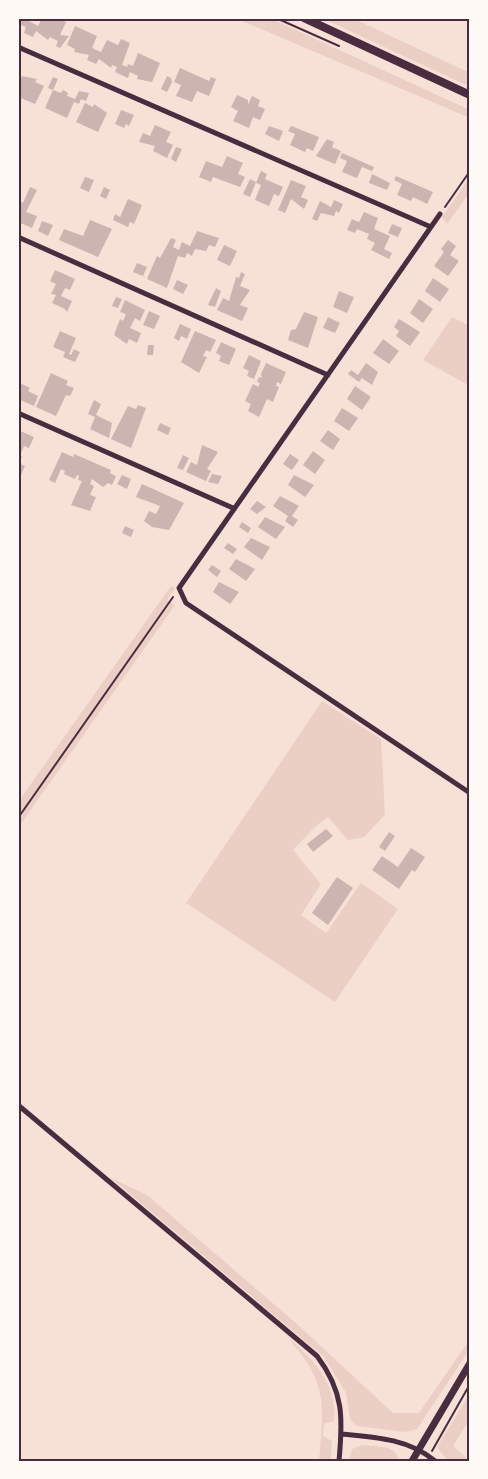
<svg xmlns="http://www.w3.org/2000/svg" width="488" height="1479" font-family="Quicksand,sans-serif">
<rect width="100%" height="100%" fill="#f7e1d7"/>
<path fill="#ebcfc5" d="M235,18L274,20L470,110V118Z
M322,18H352L470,73V87Z
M470,177V192L447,224L442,217Z
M452,317L470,326V386L423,360Z
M171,586L175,588L167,600L175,605L18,828V802Z
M322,701L381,739L385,815L364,837L348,840L328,817L315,827L293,850L321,884L301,915L326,933L361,883L398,909L335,1002L186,903Z
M111,1178L147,1195L297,1324L393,1413H419L470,1339V1349L417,1429L406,1432L357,1426L350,1419L346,1393L324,1357Z
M287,1337C313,1358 338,1385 334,1421L324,1424L323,1436L332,1441L331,1461H319C324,1402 328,1383 287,1337Z
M470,1393V1419L453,1446L470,1461H448L437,1447Z
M363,1445C378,1447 396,1444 399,1461H349L352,1449Z"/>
<path fill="#ccb4b1" d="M18,18H30L29,21L38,26L42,18H57L66,22L60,35L69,36L60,48L56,46L58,41L50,37L48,40L36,31L33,37L24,33L26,27L18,24Z
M75,26L97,36L92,48L101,52L107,40L118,45L121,39L130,43L122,65L127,67L128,64L133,66L138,53L160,63L152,82L137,79L138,76L130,72L128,78L115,72L117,67L112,65L111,68L99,59L96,64L87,60L89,55L74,52L75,49L67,45Z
M180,68L209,81L211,77L216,79L209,96L197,91L192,102L176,96L181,85L174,82Z
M22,76L37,79L35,82L44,86L35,104L18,97V85Z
M167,76L171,78L172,82L167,92L161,89Z
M53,77L58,79L53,90L61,93L63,90L68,93L67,96L75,99L79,91L89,93L86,101L81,99L79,104L74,102L67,118L45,108L53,90L48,88Z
M237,95L248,100V105L252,96L260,100L258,106L265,109L260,120L253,117L249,128L233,121L238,111L231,107Z
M85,103L93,107L94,104L107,113L98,132L76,122Z
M121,110L134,115L129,126L126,124L124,128L115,124Z
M155,125L171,132L166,142L173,145L167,158L153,151L155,146L139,142L143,133L150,136Z
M269,126L283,131L279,141L265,134Z
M291,126L319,137L313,151L307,148L305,152L290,145L295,134L288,131Z
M327,139L334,142L332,147L341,151L335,164L316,156Z
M176,147L182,149L176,162L171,159Z
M342,153L374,167L372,171L362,167L357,178L342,172L347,161L340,158Z
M227,156L243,163L238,174L245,177L240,187L213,177L211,182L199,177L206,161L222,167Z
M261,171L267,174L265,179L283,187L279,196L274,194L269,206L255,200L261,185L256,183Z
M372,174L390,183L387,190L369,183Z
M396,176L433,192L427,204L413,197L411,201L397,195L402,184L394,180Z
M85,177L94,180L89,192L80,188Z
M250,179L256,182L250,197L243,194Z
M291,180L306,186L301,197L308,200L304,209L291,199L285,213L278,210Z
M30,187L37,190L26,212L37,216L32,228L18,222V200L23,203Z
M104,187L110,190L106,199L100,196Z
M128,199L142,205L134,224L130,222L128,227L113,220L115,214L120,217Z
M334,200L343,204L339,213L336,211L334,216L321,213L317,221L312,219L320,201L331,207Z
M364,212L378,218L374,229L390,236L384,249L392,253L389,259L371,250L375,243L367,239L369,234L357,229L355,233L347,230L352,219L359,222Z
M90,220L112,229L98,257L59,240L64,229L83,236Z
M42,221L53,225L48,236L38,231Z
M392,224L402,228L398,237L388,233Z
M197,231L219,238L215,247L209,245L206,251L195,249L192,256L187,253L185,258L178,256L167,288L147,279L157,256L160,258L171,238L176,240L173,247L179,250L182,242L190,246Z
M448,240L456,246L450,255L459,261L448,276L434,266L444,252L441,249Z
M224,245L237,251L230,266L217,260Z
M137,263L147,267L143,276L133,272Z
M55,270L75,279L70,290L65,288L61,296L72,301L67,312L65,309L52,303L56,295L51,294L56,284L50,281Z
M241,272L245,274L240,286L250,290L240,305L248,308L242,321L217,310L223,298L229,301L236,277L239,278Z
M433,278L449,289L440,302L425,291Z
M177,280L188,285L183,294L173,289Z
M216,288L221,291L215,307L208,305Z
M339,291L354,297L347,313L333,307Z
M116,297L122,299L118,308L112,306Z
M419,299L433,309L423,323L410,313Z
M125,300L145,310L140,321L135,318L130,328L141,333L137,343L129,339L127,344L114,335L120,319L123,321L126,314L120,312Z
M149,311L160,316L154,329L143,325Z
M304,312L318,317L308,348L288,340L291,330L296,329Z
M328,317L340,323L335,333L323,328Z
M399,319L420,332L410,346L396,336L399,331L394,327Z
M180,324L191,329L187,339L181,336L179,341L174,338Z
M60,331L76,338L69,354L71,355L74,349L80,352L75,362L63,357L65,352L53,347Z
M195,331L216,340L210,352L206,350L203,356L207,357L199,373L181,362Z
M383,339L399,351L389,364L373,353Z
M221,342L236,349L229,365L219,361L221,356L216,353Z
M148,345H154L153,355H147Z
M249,355L261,361L254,379L247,376L249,371L243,368Z
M266,363L286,372L281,384L277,382L276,386L279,387L273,402L267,399L259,417L248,411L251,404L245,401L253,384L258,387L260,383L257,382L259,377L262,378L261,374Z
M366,363L378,372L372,385L362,378L359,382L348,374L351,370L358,375Z
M51,373L68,381L66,385L74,388L70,396L66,395L56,416L36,407Z
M18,382L30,388L28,391L38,396L34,406L18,399Z
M355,386L371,397L362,410L347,399Z
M94,400L101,404L96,415L112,423L109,438L90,429L95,417L88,414Z
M138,405L146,408L131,448L111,439L128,406L136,409Z
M342,408L358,418L349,431L334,421Z
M160,423L171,428L168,435L157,430Z
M18,430L34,437L29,448L24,446L20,456H22L19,463L25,466L20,477L18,476Z
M328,430L340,439L333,450L320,441Z
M202,445L218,452L207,469L211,471L206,481L186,472L191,462L197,465Z
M313,451L325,460L315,474L303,465Z
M62,452L73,457L74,454L111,470L110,473L116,476L112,485L108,483L103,487L92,479L90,484L94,486L90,495L96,497L90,511L71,505L82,481L78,480L79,476L77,475L75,479L64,474L65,471L61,469L55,483L49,480Z
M290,454L299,460L292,470L283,464Z
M183,455L189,458L183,470L177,468Z
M212,474L222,476L218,484L208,482Z
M122,475L131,479L127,489L117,484Z
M294,475L314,485L305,497L288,485Z
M142,484L184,503L169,530L152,527L144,521L149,511L156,514L160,506L136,497Z
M280,496L299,506L292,516L298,520L293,527L285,521L288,516L273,506Z
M257,501L266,507L257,514L250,509Z
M265,517L285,527L276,539L258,527Z
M242,522L251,528L248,533L239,527Z
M125,526L134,530L131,537L122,533Z
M251,538L270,547L262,560L244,547Z
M228,543L237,549L233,554L224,548Z
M236,559L255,569L246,581L229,569Z
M212,565L221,571L217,577L208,570Z
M219,582L239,592L230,604L213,592Z
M326,829L333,836L313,852L307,844Z
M389,832L395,836L385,851L379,847Z
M411,848L425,857L415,872L412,870L399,889L372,870L382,856L398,867Z
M337,877L353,888L328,925L312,913Z"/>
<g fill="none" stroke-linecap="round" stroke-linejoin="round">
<path stroke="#4a2c40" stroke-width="2" d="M276,18L339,46
M445,207L470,171
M18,818L173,597
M432,1451L470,1384"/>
<path stroke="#4a2c40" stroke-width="5" d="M18,47L431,227
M440,214L179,588L186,603L470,793
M18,237L328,375
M18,413L233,508
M18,1105L317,1356C344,1392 343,1418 339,1461
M342,1434C375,1437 409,1439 435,1461"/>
<path stroke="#4a2c40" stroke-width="7" d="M412,1461L470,1363"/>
<path stroke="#4a2c40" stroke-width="8" d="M304,18L470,95"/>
</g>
<rect width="488" height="1479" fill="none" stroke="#fffaf5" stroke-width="39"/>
<rect x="20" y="20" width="448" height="1440" fill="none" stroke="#4a2c40" stroke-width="2"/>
</svg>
